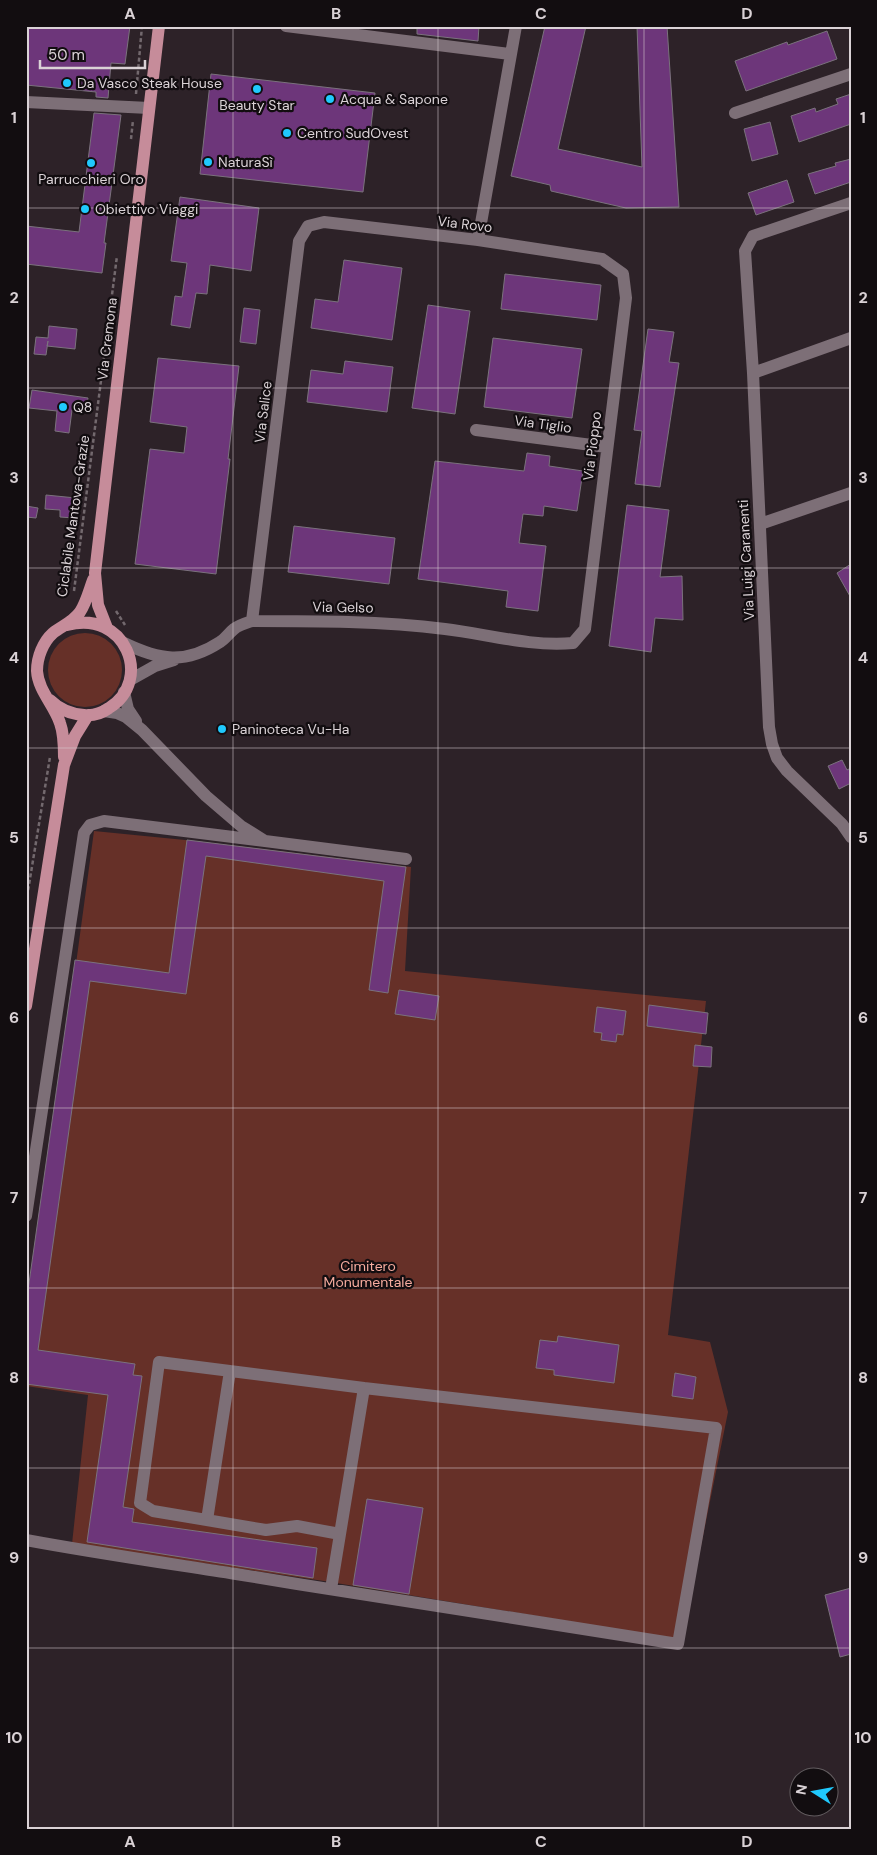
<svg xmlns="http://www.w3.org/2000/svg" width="877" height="1855" font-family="'DM Sans',sans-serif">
<rect width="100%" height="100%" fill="#2d2228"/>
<path fill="#663028" d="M48 670a37 37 0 1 1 74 0a37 37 0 1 1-74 0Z
M94,831L195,841L411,867L405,971L706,1001L668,1335L710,1342L728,1412L682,1640L324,1581L72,1544L88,1395L26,1386V1333Z"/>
<path fill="#6d367a" stroke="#7b727d" d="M26,26H130L125,64L111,63L108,98L96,97V92L26,85Z
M417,26H479L478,41L417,34Z
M545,26H586L558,149L642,167L637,26H667L679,207L626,208L551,191L550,185L511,176Z
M827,31L837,59L746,91L735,61L787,42L788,45Z
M211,74L375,93L363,192L200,174Z
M851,94V124L799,142L791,116L815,108L816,112L838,104L836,99Z
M94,113L121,115L104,243H106L102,273L26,264V226L79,232Z
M770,122L778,154L752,161L744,129Z
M851,159V182L815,194L808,174L836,166L835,163Z
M787,180L794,202L756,215L748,193Z
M180,197L259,208L251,271L210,265L207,294L196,293L190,328L171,325L175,296L182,297L187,263L171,261Z
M344,260L402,268L392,340L311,328L315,299L338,302Z
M505,274L601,285L597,320L501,309Z
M428,305L470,311L455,414L412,408Z
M244,308L260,310L256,344L240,342Z
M49,326L77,329L75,349L47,346L48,341L46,355L34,354L36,337L48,338Z
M648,329L674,332L669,362L679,363L660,487L635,484L642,431L634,430Z
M493,338L582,349L572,418L484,407Z
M158,358L239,366L228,459H230L216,574L135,564L150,449L184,453L187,427L150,422Z
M345,361L393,367L387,412L307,402L311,370L343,374Z
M32,390L88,398L86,412L72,410L69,433L55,431L57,411L29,408Z
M527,453L550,456L549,466L583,471L577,511L544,506L543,516L523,514L519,543L546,546L538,611L506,607L508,591L418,579L435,461L524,471Z
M46,495L76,498L74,518L60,517V510L45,509Z
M627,505L669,510L660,577L682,576L683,620L655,618L651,652L609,646Z
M26,506L38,508L36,518L26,517Z
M294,526L395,538L389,584L288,572Z
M851,564V598L837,573Z
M842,760L847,770L851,768V783L839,789L828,766Z
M187,840L406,867L388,993L369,990L384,881L206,856L186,994L90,981L38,1350L135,1364L133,1375L142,1376L123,1507L134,1509L132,1522L317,1548L313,1578L87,1542L108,1395L26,1384V1304L75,960L169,973Z
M399,990L439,996L435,1020L395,1014Z
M649,1005L708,1013L706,1034L647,1026Z
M597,1007L626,1011L623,1035L617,1034L616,1042L601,1040L602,1033L594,1032Z
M695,1045L712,1047L711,1067L693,1066Z
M558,1336L619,1345L614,1383L554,1375V1370L536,1368L540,1340L557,1342Z
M675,1373L696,1377L693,1399L672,1396Z
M367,1499L423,1508L409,1594L353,1585Z
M851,1588V1654L840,1657L825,1595Z"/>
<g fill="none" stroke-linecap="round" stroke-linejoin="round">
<path stroke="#73696e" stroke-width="2.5" stroke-dasharray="4 2.5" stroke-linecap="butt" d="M136,94L142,26
M131,139L133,120
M74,591L117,256
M116,611L125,625
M26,903L50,757"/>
<path stroke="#7d6f77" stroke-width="12" d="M286,26L510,54
M26,102L149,108
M735,113L851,74
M851,203L753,236L745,251L753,373L769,727L772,744L777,758L787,771L842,824L851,837
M478,240L516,26
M753,373L851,338
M476,430L607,447
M760,524L851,493
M124,643C159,660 185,665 220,642C225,639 229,633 234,629C239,625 246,623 252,621C317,621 381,621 445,629C487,634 531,647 573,643L585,629L626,298L623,274L602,259L478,240L324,222L308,226L299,241L252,621
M130,680L155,666L174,660
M124,692L128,709L136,721
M104,711L117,713L126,717L142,730L206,796L241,826L265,841L406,859
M26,1216L84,833L90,825L104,821L265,841
M207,1520L230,1371
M340,1534L297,1526L266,1530L153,1511L140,1503L159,1362L364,1388
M26,1540C96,1553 166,1563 236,1574C383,1598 530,1621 678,1644L716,1428L364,1388L331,1589"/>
<path stroke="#c68c9a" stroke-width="12" d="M107,628L98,605L95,573L159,26
M50,700C60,710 70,714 84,715C93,716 102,713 109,708C154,680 125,609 67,625
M64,757C64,746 64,734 60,723C54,705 38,690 37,671C37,657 43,642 53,633C62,626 73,622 80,612C86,603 89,591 93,580
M26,1006L64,765L75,736L88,715"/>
</g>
<path fill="none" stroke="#dad2d6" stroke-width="1" stroke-opacity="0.55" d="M233,26V1829M438,26V1829M644,26V1829M26,208H851M26,388H851M26,568H851M26,748H851M26,928H851M26,1108H851M26,1288H851M26,1468H851M26,1648H851"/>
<g fill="#20c9fd" stroke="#120d10" stroke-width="2">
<circle cx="67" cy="83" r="5"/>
<circle cx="257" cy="89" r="5"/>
<circle cx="330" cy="99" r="5"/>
<circle cx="287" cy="133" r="5"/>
<circle cx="208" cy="162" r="5"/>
<circle cx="91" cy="163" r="5"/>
<circle cx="85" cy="209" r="5"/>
<circle cx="63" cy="407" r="5"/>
<circle cx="222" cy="729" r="5"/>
</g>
<g text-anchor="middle" stroke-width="4.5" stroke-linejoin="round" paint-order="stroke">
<g font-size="14" fill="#dad2d6" stroke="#120d10" text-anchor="start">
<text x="77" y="88">Da Vasco Steak House</text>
<text x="340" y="104">Acqua &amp; Sapone</text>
<text x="257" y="110" text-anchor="middle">Beauty Star</text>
<text x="297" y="138">Centro SudOvest</text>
<text x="218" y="167">NaturaSì</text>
<text x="91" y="184" text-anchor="middle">Parrucchieri Oro</text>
<text x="95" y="214">Obiettivo Viaggi</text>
<text x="73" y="412">Q8</text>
<text x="232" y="734">Paninoteca Vu-Ha</text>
</g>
<g font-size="14" fill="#dad2d6" stroke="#120d10">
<text transform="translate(465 224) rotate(7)" y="5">Via Rovo</text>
<text transform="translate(107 339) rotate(-83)" y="5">Via Cremona</text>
<text transform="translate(263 412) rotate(-83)" y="5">Via Salice</text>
<text transform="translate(543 424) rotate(8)" y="5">Via Tiglio</text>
<text transform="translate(592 446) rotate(-83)" y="5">Via Pioppo</text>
<text transform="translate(73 516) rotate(-82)" y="5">Ciclabile Mantova-Grazie</text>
<text transform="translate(746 560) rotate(-93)" y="5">Via Luigi Caranenti</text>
<text transform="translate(343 607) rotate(1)" y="5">Via Gelso</text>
</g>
<g font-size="14" fill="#f8ac9f" stroke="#120d10">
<text x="368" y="1271">Cimitero<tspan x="368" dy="16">Monumentale</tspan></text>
</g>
</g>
<rect width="877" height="1855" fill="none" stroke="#120d10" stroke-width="55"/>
<g transform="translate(814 1792) rotate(281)"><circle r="24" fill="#120d10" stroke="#625c5f"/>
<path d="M0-4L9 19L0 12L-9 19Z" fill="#20c9fd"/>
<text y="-8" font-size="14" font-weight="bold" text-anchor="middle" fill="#dad2d6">N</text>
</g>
<path d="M40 60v8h105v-8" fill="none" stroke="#dad2d6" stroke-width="2.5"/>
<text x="48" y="60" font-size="15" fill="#dad2d6" stroke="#120d10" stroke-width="4" paint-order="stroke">50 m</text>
<rect x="28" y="28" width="822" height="1800" fill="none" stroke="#dad2d6" stroke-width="2"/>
<g font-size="16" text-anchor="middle" font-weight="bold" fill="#dad2d6">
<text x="130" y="19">A</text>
<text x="336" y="19">B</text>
<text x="541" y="19">C</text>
<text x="747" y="19">D</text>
<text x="14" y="123">1</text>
<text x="863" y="123">1</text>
<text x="14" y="303">2</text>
<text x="863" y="303">2</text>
<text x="14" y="483">3</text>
<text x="863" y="483">3</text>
<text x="14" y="663">4</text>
<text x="863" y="663">4</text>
<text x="14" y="843">5</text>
<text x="863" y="843">5</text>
<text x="14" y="1023">6</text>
<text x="863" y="1023">6</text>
<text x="14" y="1203">7</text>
<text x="863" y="1203">7</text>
<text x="14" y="1383">8</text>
<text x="863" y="1383">8</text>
<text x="14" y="1563">9</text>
<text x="863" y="1563">9</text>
<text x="14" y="1743">10</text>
<text x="863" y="1743">10</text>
<text x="130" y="1847">A</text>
<text x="336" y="1847">B</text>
<text x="541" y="1847">C</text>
<text x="747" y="1847">D</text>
</g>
</svg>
